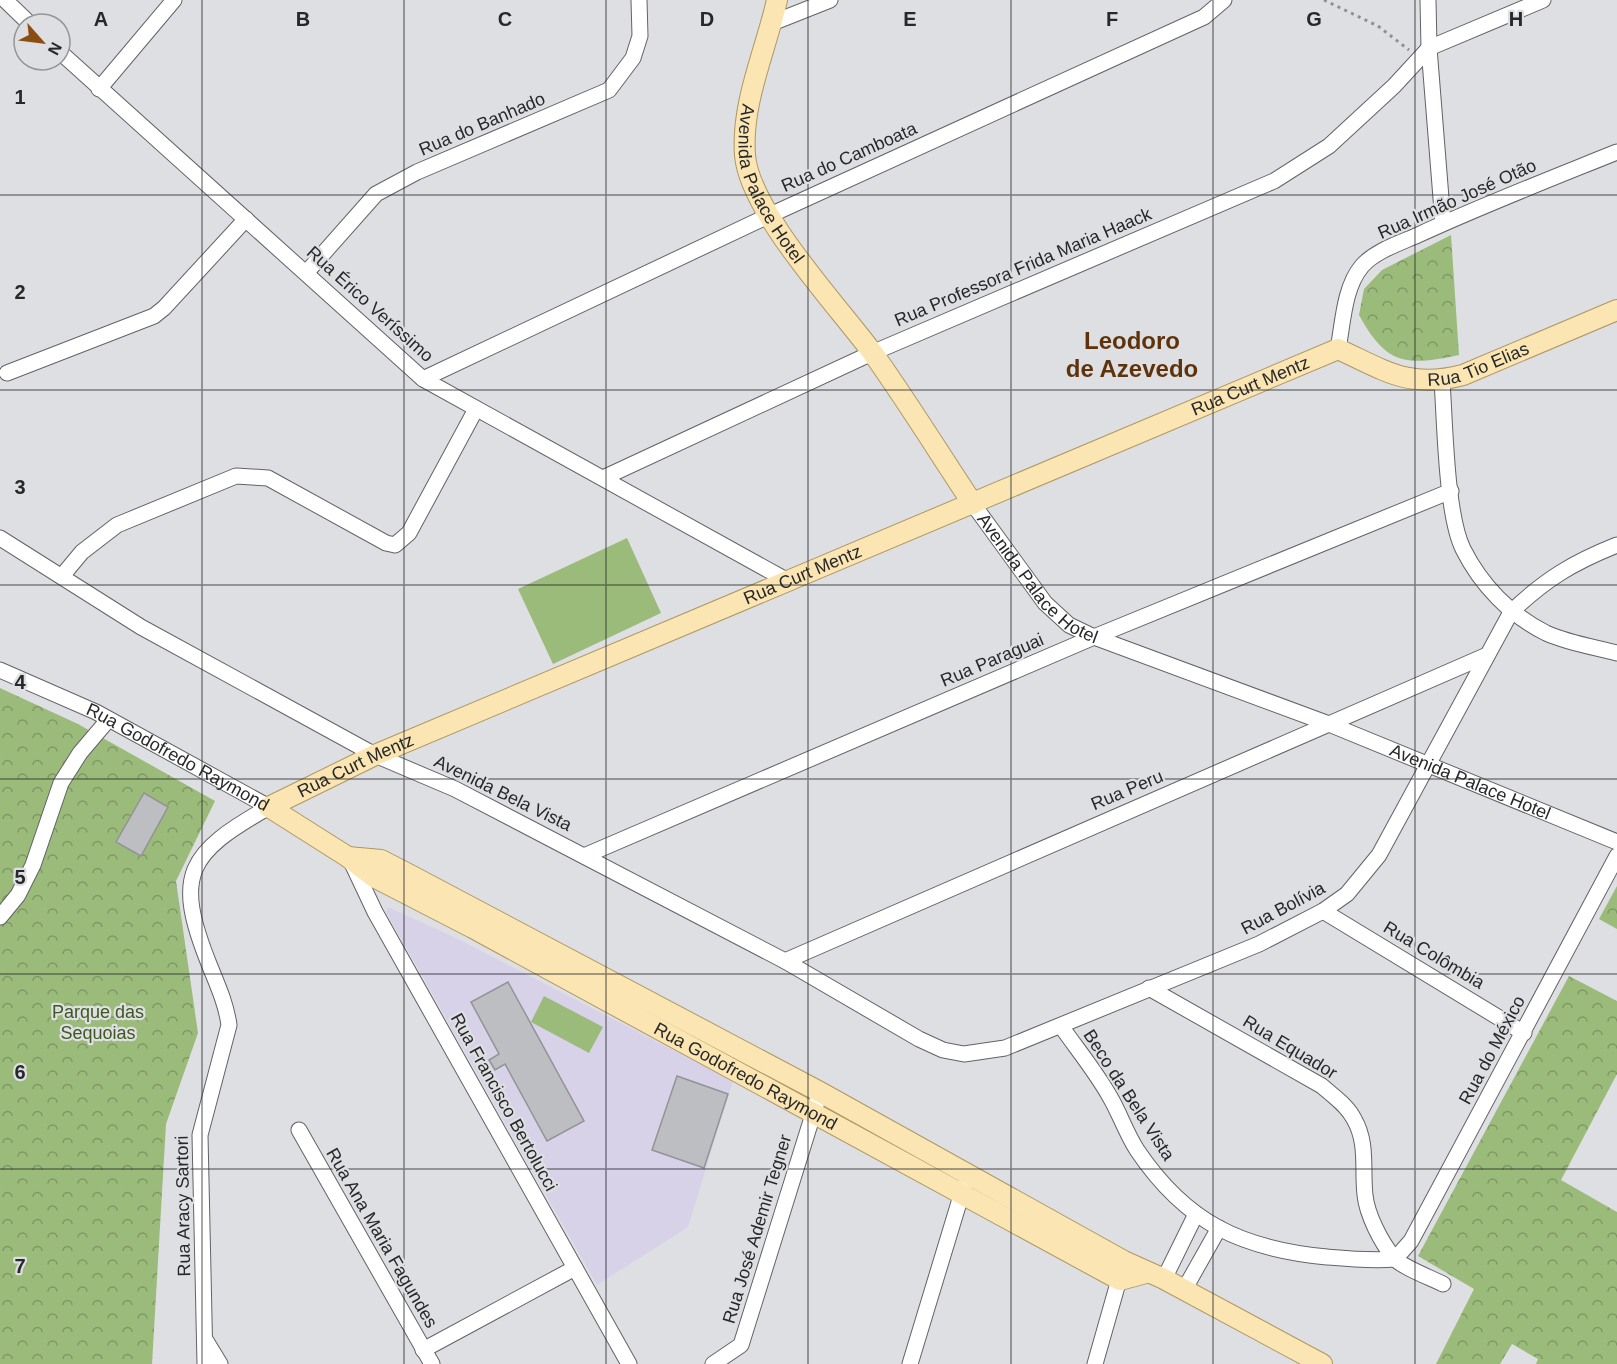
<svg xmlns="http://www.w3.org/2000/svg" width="1617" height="1364" font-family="Helvetica,sans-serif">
<defs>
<pattern id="forest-crowns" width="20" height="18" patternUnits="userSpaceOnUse" patternTransform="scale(1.5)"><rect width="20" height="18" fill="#9bbb7a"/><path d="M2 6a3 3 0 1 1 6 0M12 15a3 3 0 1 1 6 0" fill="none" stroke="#7e9864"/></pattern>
</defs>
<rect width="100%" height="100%" fill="#dedfe2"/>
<path fill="#d7d2e8" d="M388,907L456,938L733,1081L688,1227L597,1285L386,912Z"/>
<path fill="#9bbb7a" d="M627,538L661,613L553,664L518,589Z
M544,996L603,1027L589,1053L531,1022Z"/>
<path fill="url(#forest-crowns)" d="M1451,235L1459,355C1406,366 1387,366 1359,315L1364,289L1382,270Z
M0,688L78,724L215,801L176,881L198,1033L166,1124L152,1364H0Z
M1617,886V929L1599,919Z
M1569,976L1617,1001V1074L1561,1180L1617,1212V1364H1536L1538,1359L1512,1344L1500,1364H1436L1474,1289L1418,1256Z"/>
<path fill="#bdbec1" stroke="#929396" stroke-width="1.5" d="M144,793L168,807L141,856L116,842Z
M508,982L584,1121L547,1141L505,1064L495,1070L489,1060L499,1054L471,1002Z
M677,1076L728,1094L704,1168L652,1150Z"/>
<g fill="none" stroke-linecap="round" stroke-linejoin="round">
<defs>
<g id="minor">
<path d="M5,0L30,24"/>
<path d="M1428,0L1429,48L1443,223"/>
<path d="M772,23L830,0"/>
<path d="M60,52L423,379L788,581"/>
<path d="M99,89L174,0"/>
<path d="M306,273L376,194L417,172L609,90L633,58L640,36L639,0"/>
<path d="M1338,349C1343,323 1344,287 1362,266C1375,251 1400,243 1418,235C1483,205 1550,179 1617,152"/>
<path d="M7,373L154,316L164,308L246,219"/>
<path d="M423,379L768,216L1204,17L1224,0"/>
<path d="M1442,381C1445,423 1446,514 1463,549C1481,585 1510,615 1546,633C1568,643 1594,647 1617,653"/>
<path d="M603,478L872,353L1274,181L1329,146L1394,86L1429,48L1543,0"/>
<path id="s1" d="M973,504L1045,603L1069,625L1094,637L1329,724L1617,842"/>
<path d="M0,538L141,627L375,755L455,789L785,961L919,1039L943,1050L964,1054L1005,1048L1259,944L1323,911L1347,894L1379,855L1511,612C1546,579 1572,563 1617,545"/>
<path d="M62,576L82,552L117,525L236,476L268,478L386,543L395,545L409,533L476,409"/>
<path id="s2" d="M0,670L96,712L269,807"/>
<path d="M584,856L1094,637L1451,491"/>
<path d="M350,859L375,912L629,1364"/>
<path d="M1323,911L1524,1033"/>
<path d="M0,917L18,895L33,865L61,783L80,753L108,720"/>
<path d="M785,961L1485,656"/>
<path d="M1149,988L1322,1086C1333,1096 1347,1105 1354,1119C1368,1143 1362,1169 1365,1195C1367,1215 1381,1242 1394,1258C1402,1267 1431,1278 1443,1284"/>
<path d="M1061,1026C1077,1049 1096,1072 1110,1097C1120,1114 1126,1133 1137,1150C1186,1223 1242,1249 1327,1257C1350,1259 1372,1261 1395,1259"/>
<path d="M299,1130L432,1364"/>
<path d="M1395,1259L1411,1241L1617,856"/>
<path d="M1164,1279L1196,1214"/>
<path d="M1184,1290L1219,1228"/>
<path d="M206,1341L220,1364"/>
<path d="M423,1350L575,1268"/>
<path d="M205,1364L200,1135L229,1025C226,1003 217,984 209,964C173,874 188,853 269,807"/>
<path d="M713,1364L741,1345L820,1092"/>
<path d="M910,1364L964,1186"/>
<path d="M1095,1364L1122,1269"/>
</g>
<g id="major">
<path id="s3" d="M777,0C766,50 741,103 745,155C749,211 837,305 872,352C907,401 939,453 973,504"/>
<path id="s4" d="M269,807L375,755L1338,349C1386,371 1409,389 1463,375L1617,310"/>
<path id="s5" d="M269,807L348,857L374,877L473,928L1120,1280L1146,1273"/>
<path d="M348,857L381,860L412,876L820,1092L1124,1261L1164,1279L1322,1364"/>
</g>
</defs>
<use href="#minor" stroke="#626365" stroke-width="17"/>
<use href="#major" stroke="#ae9762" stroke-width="22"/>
<path stroke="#8f9092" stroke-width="3" stroke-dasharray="3 4.5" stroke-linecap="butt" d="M1324,0L1378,26L1409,50"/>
<use href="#minor" stroke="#fff" stroke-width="15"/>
<use href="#major" stroke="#fae5b3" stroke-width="20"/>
</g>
<path fill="none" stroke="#272829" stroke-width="1.5" stroke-opacity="0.55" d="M202,0V1364M404,0V1364M606,0V1364M808,0V1364M1011,0V1364M1213,0V1364M1415,0V1364M0,195H1617M0,390H1617M0,585H1617M0,779H1617M0,974H1617M0,1169H1617"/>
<g text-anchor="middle" stroke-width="4.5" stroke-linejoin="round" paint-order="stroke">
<g font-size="18" fill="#272829" stroke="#dedfe2">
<text transform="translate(482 124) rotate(-23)" y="6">Rua do Banhado</text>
<text transform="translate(849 157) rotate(-24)" y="6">Rua do Camboata</text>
<text dy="6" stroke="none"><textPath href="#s3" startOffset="194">Avenida Palace Hotel</textPath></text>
<text transform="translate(1457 199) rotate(-24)" y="6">Rua Irmão José Otão</text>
<text transform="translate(1023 267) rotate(-23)" y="6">Rua Professora Frida Maria Haack</text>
<text transform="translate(370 304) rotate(42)" y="6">Rua Érico Veríssimo</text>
<text dy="6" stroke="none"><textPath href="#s4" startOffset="1312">Rua Tio Elias</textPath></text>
<text dy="6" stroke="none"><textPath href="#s4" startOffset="1068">Rua Curt Mentz</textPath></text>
<text dy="6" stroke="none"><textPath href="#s4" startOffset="582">Rua Curt Mentz</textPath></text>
<text dy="6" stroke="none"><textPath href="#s1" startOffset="100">Avenida Palace Hotel</textPath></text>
<text transform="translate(992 660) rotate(-23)" y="6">Rua Paraguai</text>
<text dy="6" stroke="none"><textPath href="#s2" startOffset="198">Rua Godofredo Raymond</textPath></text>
<text dy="6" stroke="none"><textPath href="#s4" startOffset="96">Rua Curt Mentz</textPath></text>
<text dy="6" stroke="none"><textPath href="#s1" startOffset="586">Avenida Palace Hotel</textPath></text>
<text transform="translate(1127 790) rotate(-23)" y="6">Rua Peru</text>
<text transform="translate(503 793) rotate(26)" y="6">Avenida Bela Vista</text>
<text transform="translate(1283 908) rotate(-28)" y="6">Rua Bolívia</text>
<text transform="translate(1434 955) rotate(31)" y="6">Rua Colômbia</text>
<text transform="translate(1290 1047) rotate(31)" y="6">Rua Equador</text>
<text transform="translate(1492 1050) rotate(-62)" y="6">Rua do México</text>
<text dy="6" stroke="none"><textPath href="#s5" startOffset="548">Rua Godofredo Raymond</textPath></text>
<text transform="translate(1129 1095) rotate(57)" y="6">Beco da Bela Vista</text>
<text transform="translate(504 1102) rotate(61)" y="6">Rua Francisco Bertolucci</text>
<text transform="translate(183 1206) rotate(-91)" y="6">Rua Aracy Sartori</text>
<text transform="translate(757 1229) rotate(-73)" y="6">Rua José Ademir Tegner</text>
<text transform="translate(382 1238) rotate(60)" y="6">Rua Ana Maria Fagundes</text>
</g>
<g font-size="18" fill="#3d571e" stroke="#dedfe2">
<text x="98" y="1018">Parque das<tspan x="98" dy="21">Sequoias</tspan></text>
</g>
<g font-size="24" font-weight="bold" fill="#5e330c" stroke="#dedfe2">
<text x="1132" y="349">Leodoro<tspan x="1132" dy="28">de Azevedo</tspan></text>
</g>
</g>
<g font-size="20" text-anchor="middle" font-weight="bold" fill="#272829" stroke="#dedfe2" stroke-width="4.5" stroke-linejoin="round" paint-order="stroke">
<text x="101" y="26">A</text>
<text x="303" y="26">B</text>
<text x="505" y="26">C</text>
<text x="707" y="26">D</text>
<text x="910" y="26">E</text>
<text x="1112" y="26">F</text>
<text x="1314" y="26">G</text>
<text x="1516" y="26">H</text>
<text x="20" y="104">1</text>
<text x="20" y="299">2</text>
<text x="20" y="494">3</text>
<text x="20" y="689">4</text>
<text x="20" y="884">5</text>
<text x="20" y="1079">6</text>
<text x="20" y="1273">7</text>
</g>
<g transform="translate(42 42) rotate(118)"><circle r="28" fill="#dedfe2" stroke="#959698" stroke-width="1.5"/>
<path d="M0-4.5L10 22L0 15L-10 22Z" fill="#8b4d11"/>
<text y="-9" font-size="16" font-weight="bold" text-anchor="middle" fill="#272829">N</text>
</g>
</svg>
